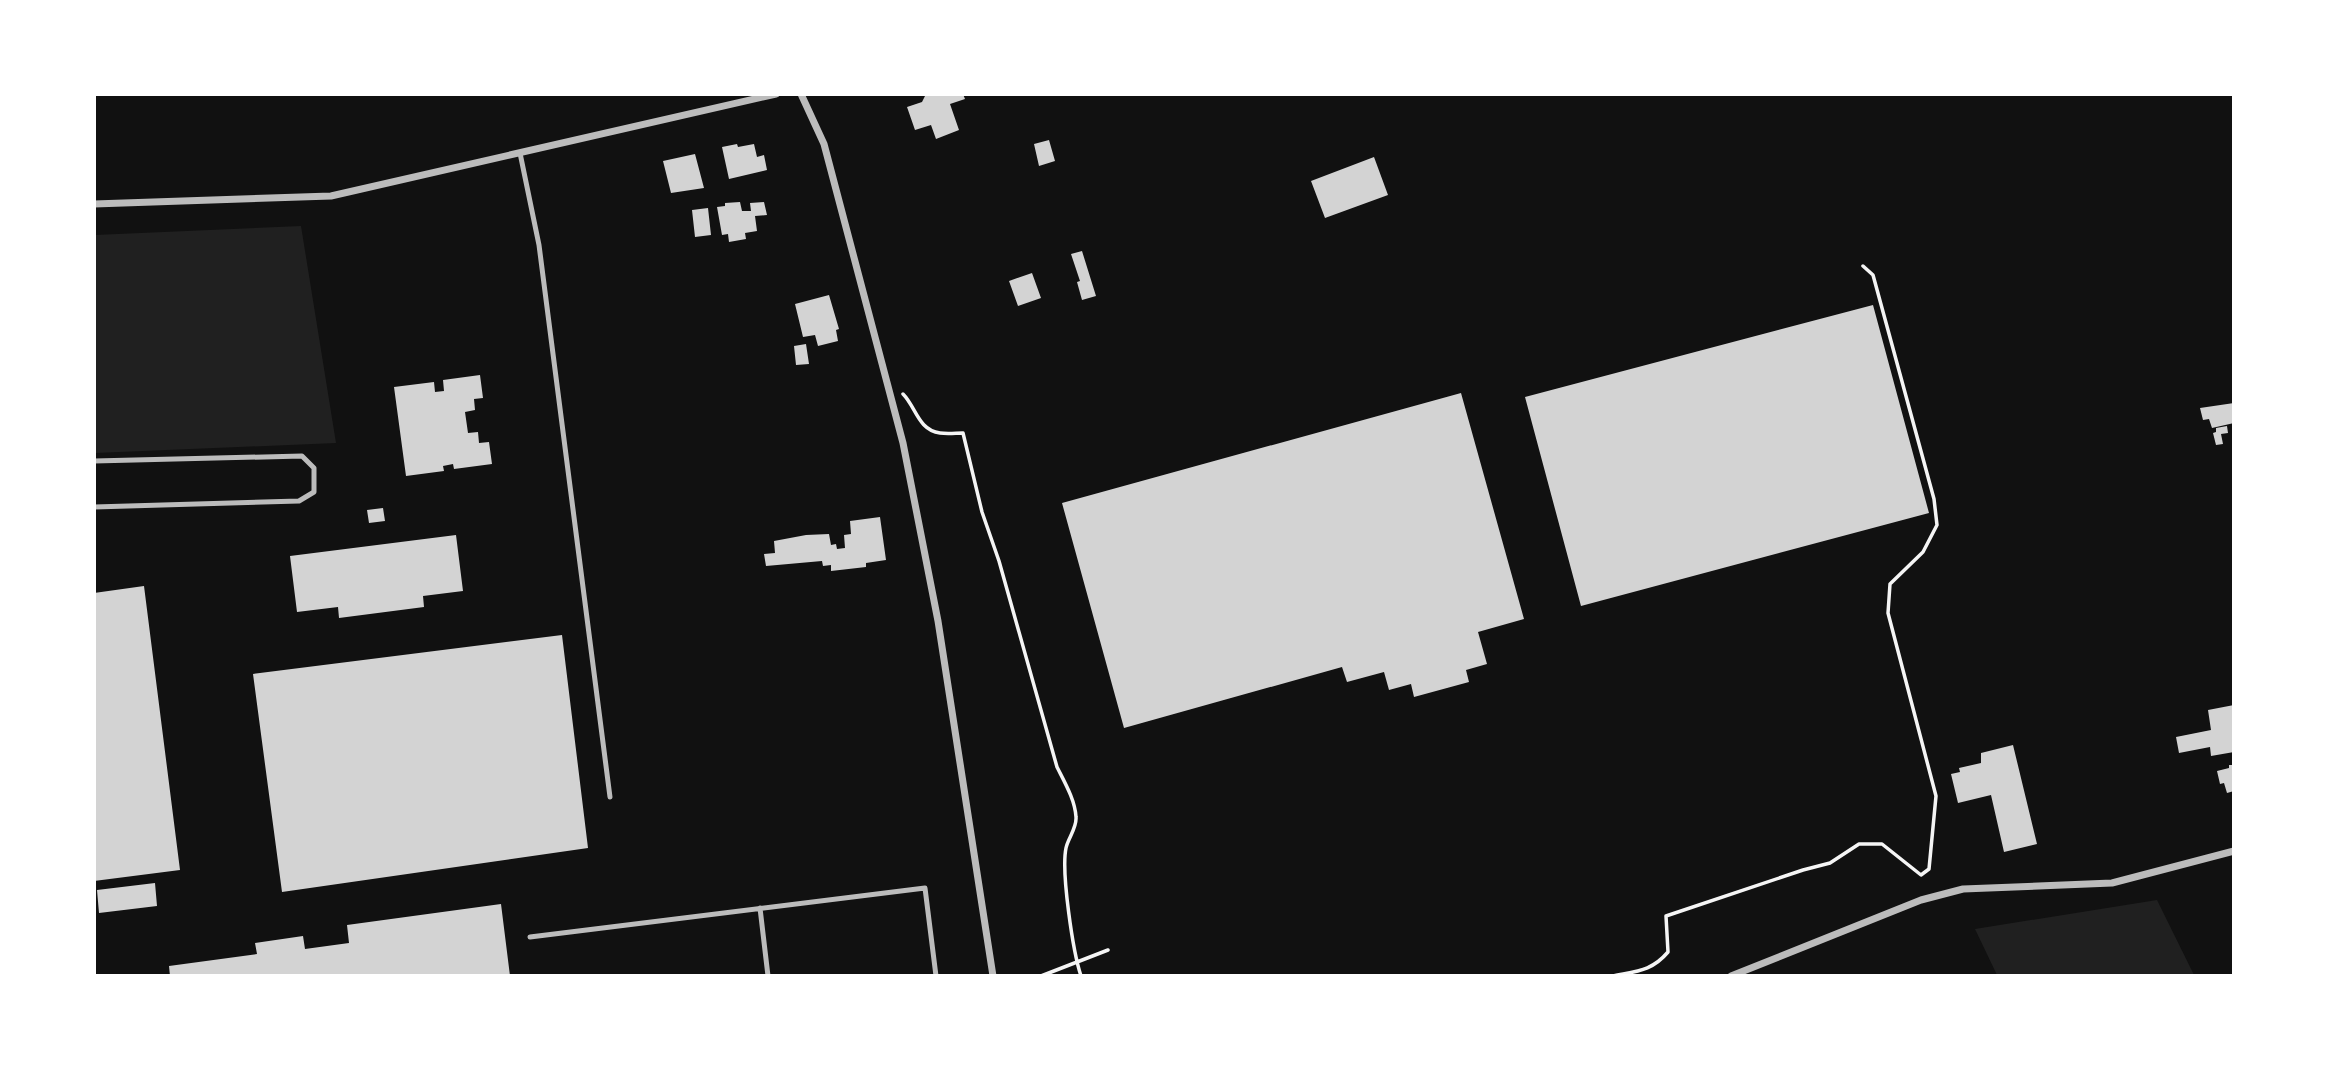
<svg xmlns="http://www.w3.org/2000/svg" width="2328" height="1070" font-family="Barlow,sans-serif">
<rect width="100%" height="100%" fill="#111"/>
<path fill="#202020" d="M301,226L336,443L95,453V235Z
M2157,900L2194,975H1997L1975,929Z"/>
<path fill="#d3d3d3" d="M926,94H963L965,99L950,104L959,130L936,139L931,125L915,130L907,107L922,102Z
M1049,140L1055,161L1039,166L1034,144Z
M737,144L738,147L754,144L757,157L764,155L767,170L729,179L722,147Z
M695,154L704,188L671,193L663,161Z
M1374,157L1388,195L1325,218L1311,181Z
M740,202L742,211H751L750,203L764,202L767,215L755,216L757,231L745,233L746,239L729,242L728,234L722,235L717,207L725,206V203Z
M708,208L711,235L695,237L692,210Z
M1082,251L1096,296L1082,300L1077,282L1080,281L1071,254Z
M1032,273L1041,298L1018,306L1009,281Z
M829,295L839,329L836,330L838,341L818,346L815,335L803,337L795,304Z
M1873,305L1929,513L1581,606L1525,397Z
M806,344L809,364L796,365L794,346Z
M480,375L483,398L474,399L475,410L465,412L468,433L478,432L479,443L489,442L492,464L454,469L453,464L443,466L444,471L406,476L394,387L434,382L435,392L444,391L443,380Z
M1461,393L1524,619L1478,632L1487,664L1466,670L1469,682L1414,697L1411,684L1389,690L1384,672L1347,682L1342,667L1124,728L1062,503Z
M2234,403V423L2212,428L2209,419L2203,420L2200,408Z
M2227,426L2228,433L2221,434L2223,444L2216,445L2213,433L2216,432V428Z
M383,508L385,521L369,523L367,510Z
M880,517L886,560L866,563V567L831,571V565L823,566L822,561L766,566L764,554L775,553L774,541L806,535L829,534L831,545L836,544L837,549L845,548L844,535L851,534L850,521Z
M456,535L463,591L423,596L424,607L339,618L338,607L297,612L290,556Z
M144,586L180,870L94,881V593Z
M562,635L588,848L282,892L253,674Z
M2234,705V752L2211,756L2210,747L2179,753L2176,737L2211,730L2208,710Z
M2013,745L2037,844L2004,852L1991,795L1958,803L1951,774L1960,772L1959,768L1981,763V753Z
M2229,765H2234V791L2227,793L2224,783L2220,784L2217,771L2229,768Z
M155,883L157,906L99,913L97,890Z
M501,904L510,976H170L169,966L257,954L255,943L303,936L305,949L349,943L347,925Z"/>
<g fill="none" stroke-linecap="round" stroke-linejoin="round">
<path stroke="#f5f5f5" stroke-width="3.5" d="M903,394C916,407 918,430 940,433C948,434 956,433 963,433L982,512L999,561L1057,767C1065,783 1075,800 1076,817C1077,828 1068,838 1066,848C1061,872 1073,952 1081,976
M1041,976L1108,950
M1613,976C1637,971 1652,971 1668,952L1666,916L1803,870L1830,863L1859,844H1882L1921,875L1929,869L1936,796L1888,613L1890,584L1923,552L1937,525L1934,499L1873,275L1863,266"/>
<path stroke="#bcbcbc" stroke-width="5" d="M520,153L539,245L610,797
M94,461L302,456L314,468V492L299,501L94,507
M760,908L768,976
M530,937L925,888L936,976"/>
<path stroke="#bcbcbc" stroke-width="7" d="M801,94L824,144L903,443L938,621L993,976
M94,204L331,196L776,94
M1731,976L1921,900L1963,889L2112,883L2234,851"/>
</g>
<rect width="2328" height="1070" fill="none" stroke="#ffffff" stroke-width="192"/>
</svg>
